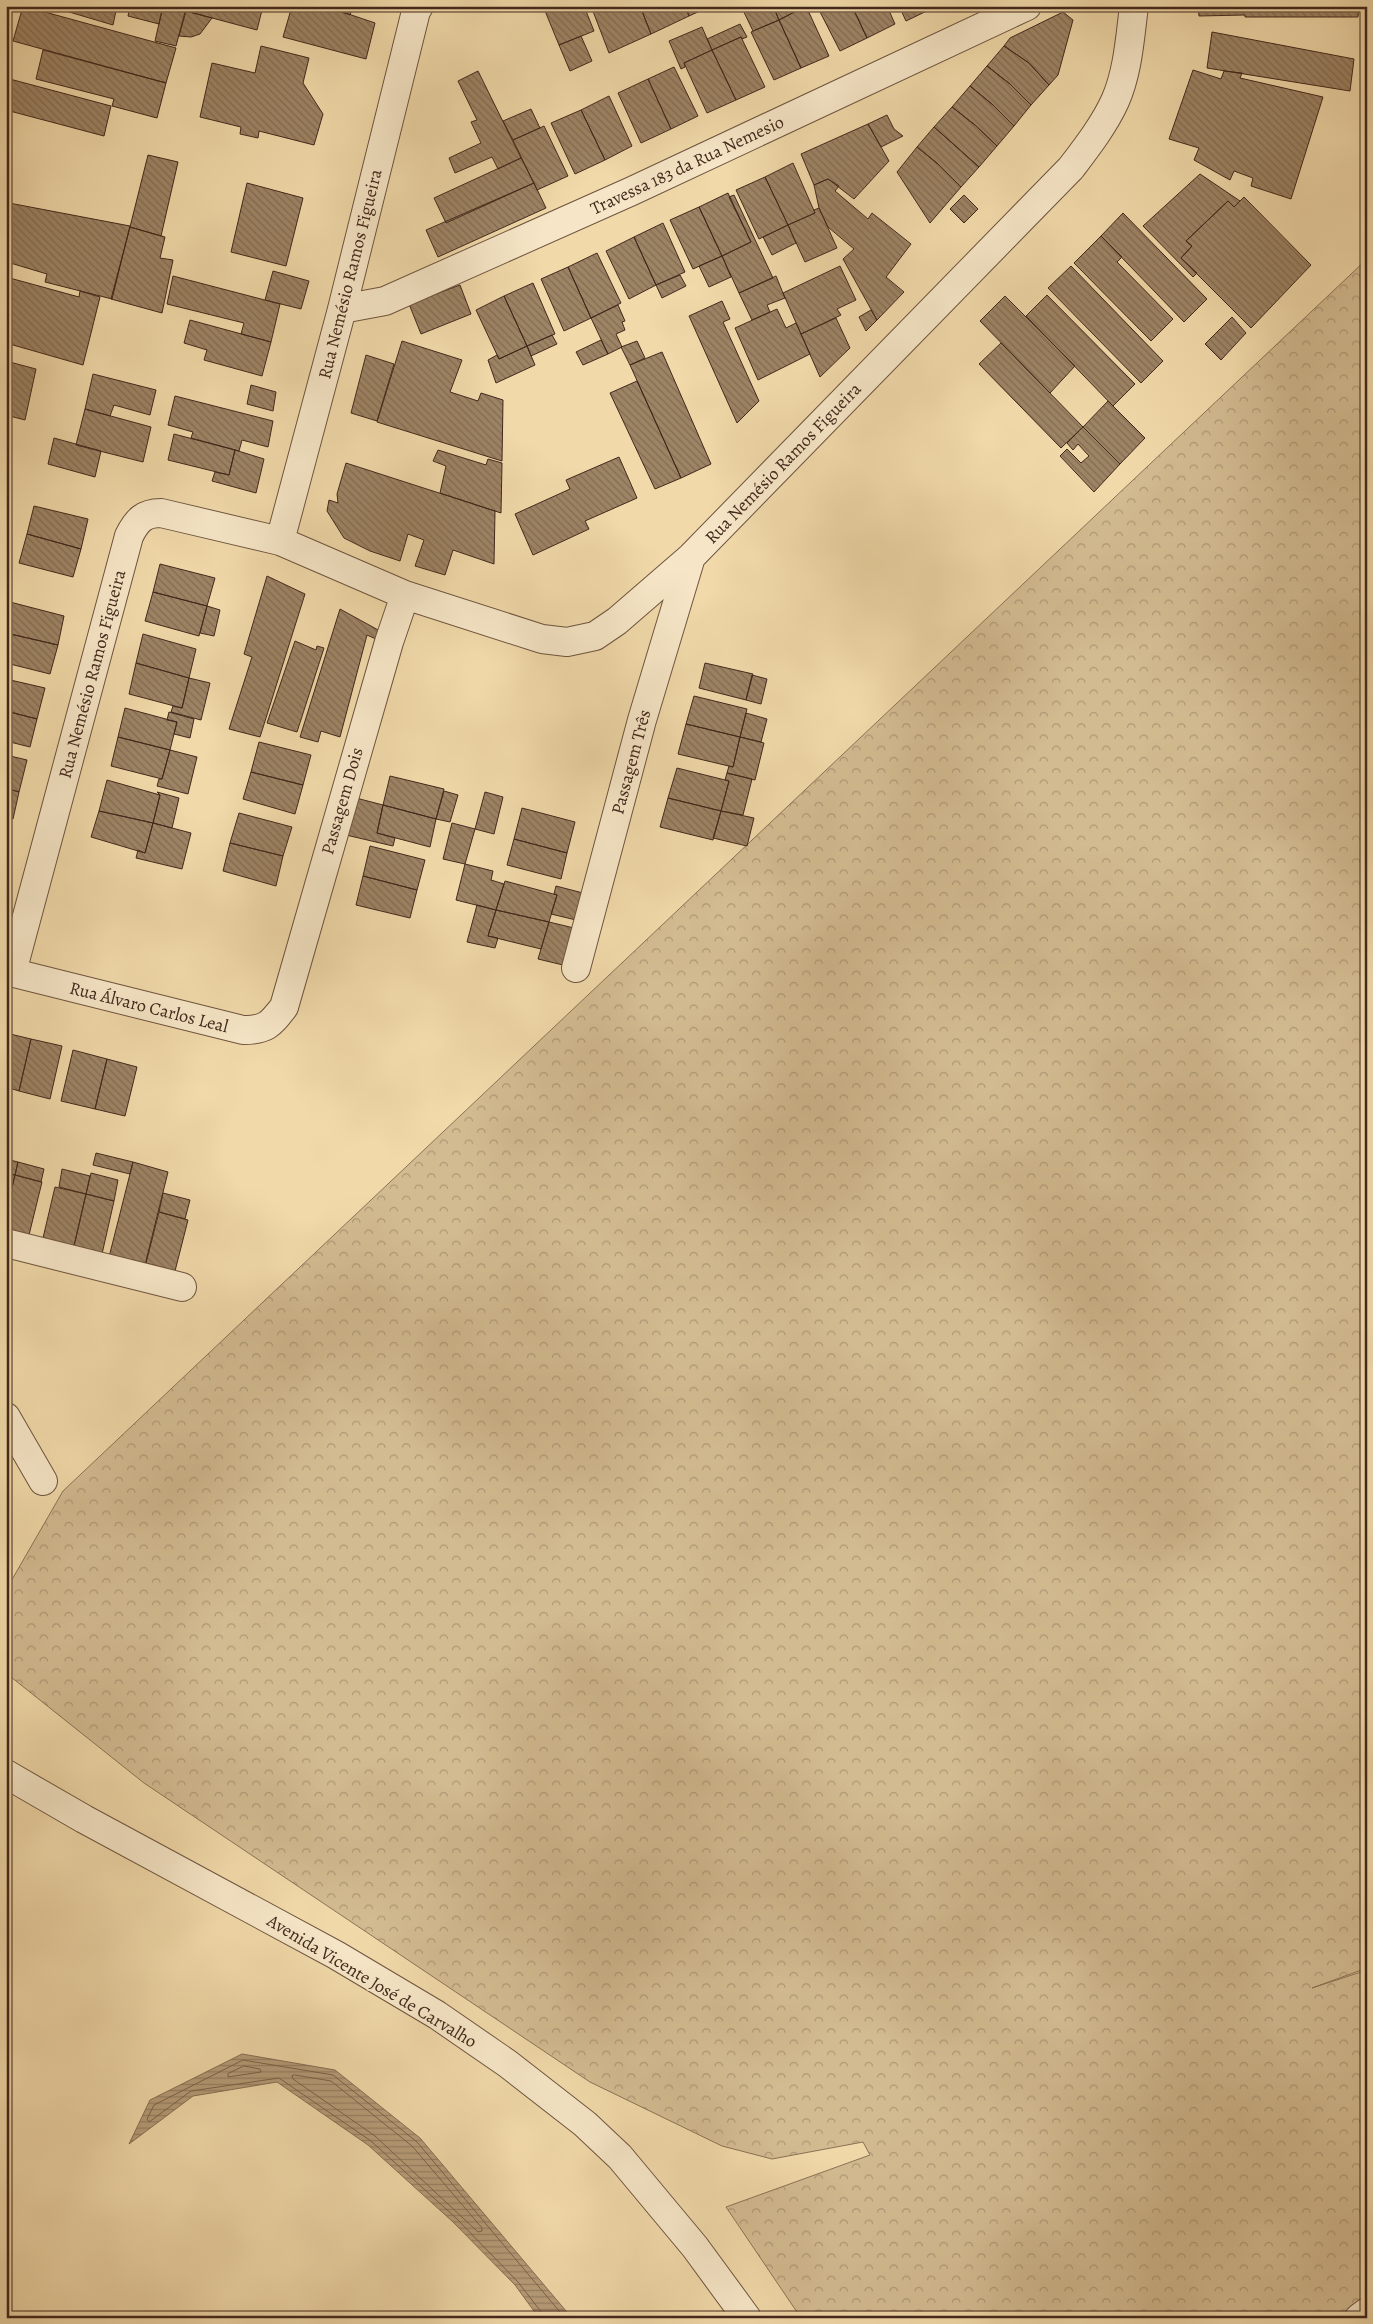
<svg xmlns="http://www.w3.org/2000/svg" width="1373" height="2324" font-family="Alegreya,serif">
<defs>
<pattern id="forest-crowns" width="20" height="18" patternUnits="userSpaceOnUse" patternTransform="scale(1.25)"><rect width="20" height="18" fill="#d3bb91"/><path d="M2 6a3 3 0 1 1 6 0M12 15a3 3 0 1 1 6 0" fill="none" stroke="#ad9876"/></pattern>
<pattern id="water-rules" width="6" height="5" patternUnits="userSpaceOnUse" patternTransform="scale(1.25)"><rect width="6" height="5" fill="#b69d79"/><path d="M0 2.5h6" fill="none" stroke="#968062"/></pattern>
<pattern id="building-back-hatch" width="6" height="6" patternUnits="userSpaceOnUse" patternTransform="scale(1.25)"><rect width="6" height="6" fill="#9d8465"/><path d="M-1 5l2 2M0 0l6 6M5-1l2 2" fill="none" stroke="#826c52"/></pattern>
</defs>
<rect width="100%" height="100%" fill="#f1d9a9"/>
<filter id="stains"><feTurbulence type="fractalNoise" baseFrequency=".004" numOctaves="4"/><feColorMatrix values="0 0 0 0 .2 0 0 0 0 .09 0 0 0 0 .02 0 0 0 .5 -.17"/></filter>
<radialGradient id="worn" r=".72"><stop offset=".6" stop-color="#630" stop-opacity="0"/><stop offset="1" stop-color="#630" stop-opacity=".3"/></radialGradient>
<path fill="url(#forest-crowns)" stroke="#8a7256" d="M1367,259V1968L1312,1988L1367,1970V2318H801L726,2207L870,2155L863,2142L772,2159L722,2146L590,2082L144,1783L6,1673V1590L63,1491Z"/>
<path fill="url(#water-rules)" stroke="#886e54" d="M242,2054L335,2070L420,2138L572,2318H539L515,2285L453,2222L368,2145L277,2082L193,2096L129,2144L150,2100Z"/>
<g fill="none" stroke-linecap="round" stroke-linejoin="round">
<path stroke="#7c624a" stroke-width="1" d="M244,2066L260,2069L261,2072L228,2077V2074Z
M295,2075L331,2081L412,2146L482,2228V2231L478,2232L375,2136L293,2079L292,2076Z
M543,2318L542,2313L518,2282L456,2218L371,2141L279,2078L191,2091L149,2122L147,2119L154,2105L243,2060L333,2075L417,2142L565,2318"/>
</g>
<path fill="url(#building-back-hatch)" stroke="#42281c" d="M23,6L176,48L166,83L13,41Z
M49,6H117L113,25Z
M130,6H163L159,24L128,16Z
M163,6L185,12L176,46L155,41Z
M187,6H263L257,30L186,11Z
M292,6H325L375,23L366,59L283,37Z
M325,6H353L350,15Z
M543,6H584L594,31L559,45Z
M591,6H640L651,34L609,53Z
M640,6H685L689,16L651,34Z
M685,6H711L689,16Z
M741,6H773L779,20L753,31Z
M773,6H804V7L779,20Z
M806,6L829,56L801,68L779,20Z
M817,6H852L867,38L840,51Z
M852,6H887L895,24L867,38Z
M899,6H932L933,8L906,21Z
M1198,6H1359L1358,17H1245V15L1199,16Z
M186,11L212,18L200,34L191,37L179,36Z
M1063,12L1073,20L1058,75L1049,85L1029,63L1004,46L1010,38Z
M779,20L801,68L774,80L751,32Z
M740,24L747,37L742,39L741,37L712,50L707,39Z
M702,27L712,50L684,63L685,67L681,69L669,41Z
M1212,32L1354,59L1350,91L1207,68Z
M581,36L592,61L570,71L559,45Z
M741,37L765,87L736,100L712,50Z
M261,46L309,58L303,83L323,114L314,145L259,131L258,138L240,134L241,127L200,117L212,63L255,73Z
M1004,46L1029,63L1049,85L1031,105L1010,84L987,66Z
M43,50L166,83L157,118L112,106L114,99L36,79Z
M712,50L736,100L707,113L684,63Z
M987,66L1010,84L1031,105L1014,126L993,105L970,86Z
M674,67L698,116L671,129L648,79Z
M1193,70L1221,79L1224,71L1242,73L1240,78L1323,97L1291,199L1251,186L1253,178L1234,171L1230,180L1194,160L1199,148L1169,139Z
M478,71L521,158L498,169L492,157L455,173L449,158L481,143L471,122L477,120L458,81Z
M6,78L111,106L104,136L6,110Z
M648,79L671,129L641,143L618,93Z
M970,86L993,105L1014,126L997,146L975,125L952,107Z
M609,96L632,146L605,160L581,110Z
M952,107L975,125L997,146L979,167L934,127Z
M531,109L540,128L513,140L503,121Z
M581,110L605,160L575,174L551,123Z
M887,115L894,129L903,136L881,147L868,124Z
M868,124L889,161L854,199L828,179L814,185L801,154Z
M544,126L568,176L537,190L513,140Z
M934,127L979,167L961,187L938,164L917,147Z
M917,147L938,164L961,187L930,223L897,172Z
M148,155L178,162L161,236L130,227Z
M521,158L534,183L446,223L434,198Z
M793,163L815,213L788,225L765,177Z
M1200,174L1240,201L1234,207L1228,201L1186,241L1192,246L1181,258L1197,273L1193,277L1143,226Z
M765,177L788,225L759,239L736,190Z
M828,179L839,186L835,191L868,219L872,213L911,244L886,277L904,292L877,320L843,259L854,249L828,227L819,208L814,185Z
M247,183L303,198L286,266L231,252Z
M534,183L546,208L438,257L426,230Z
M728,193L751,242L722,256L699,207Z
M734,195L773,278L739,293L722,256L751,242L729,197Z
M964,195L978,209L964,223L950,209Z
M1244,197L1311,265L1251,328L1181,258L1192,246L1186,241L1228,201L1234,207Z
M9,203L130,226L112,299L45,282L47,274L7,262L6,265V217Z
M699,207L722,256L693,269L670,220Z
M819,208L837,248L805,262L788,225L815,213L814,210Z
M1123,213L1207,299L1184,322L1101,236Z
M663,223L685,272L656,285L634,237Z
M788,225L796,243L772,255L763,237Z
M130,227L165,237L160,258L173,260L162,313L111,299Z
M1101,236L1122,257L1117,262L1173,319L1151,341L1074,263Z
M634,237L656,285L629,299L606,251Z
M597,253L621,303L591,318L568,267Z
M722,256L731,277L709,287L699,266Z
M840,266L856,300L837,309L841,315L801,334L783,293Z
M1071,266L1163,361L1141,383L1048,288Z
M568,267L591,318L564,331L541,279Z
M273,271L309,281L301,309L265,300Z
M680,275L686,286L662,298L656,285Z
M173,276L280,304L271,342L241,334L244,323L167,304Z
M776,276L785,298L767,305L770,312L752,320L739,293Z
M6,277L79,297L80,291L100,297L83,365L6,343Z
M533,283L555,334L527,346L504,296Z
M460,285L471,314L421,334L409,304Z
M1047,295L1135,384L1113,406L1026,316Z
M504,296L527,346L499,359L476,310Z
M1005,296L1075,366L1050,393L980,321Z
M722,301L730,319L723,322L759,401L737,423L689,316Z
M618,305L625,321L622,322L625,330L616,334L622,347L608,354L591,318Z
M777,309L786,328L796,323L810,354L758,380L735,328Z
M871,310L877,320L866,331L859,317Z
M1232,317L1246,333L1221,360L1205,344Z
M836,318L850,348L820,377L801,334Z
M190,320L271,342L262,376L204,360L207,350L184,343Z
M552,335L557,344L531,356L527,346Z
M601,340L608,354L583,365L576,352Z
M402,341L462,360L450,392L478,401L481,393L503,400L502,461L377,422Z
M637,341L645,358L630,365L621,347Z
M1001,343L1083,427L1061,448L979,364Z
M527,346L535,365L496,383L488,360L497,355L499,359Z
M662,352L711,464L681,478L630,365Z
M366,355L394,364L377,421L351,413Z
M6,361L36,369L25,420L6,415Z
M93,374L156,390L150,415L114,405L110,416L85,409Z
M637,381L681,478L655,489L610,393Z
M251,385L276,392L273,411L247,404Z
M175,396L273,421L268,447L242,440L239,451L191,438L193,432L168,425Z
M1108,401L1145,438L1120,464L1083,427Z
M85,409L151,427L143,462L76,445Z
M1083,427L1120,464L1094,492L1060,456L1067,449L1081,463L1089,456L1078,444L1073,450L1067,443Z
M174,434L235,450L229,475L168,460Z
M54,438L101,451L95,477L48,464Z
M235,450L264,459L256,493L212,481L215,472L229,475Z
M438,450L486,465L488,459L502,463L501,513L440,493L446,466L433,461Z
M619,457L637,498L585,521L589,529L533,555L515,514L570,489L566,480Z
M346,463L495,511L494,564L453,550L445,575L415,566L424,540L408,534L400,561L370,551L344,538L327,511L329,500L338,503L337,494Z
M34,506L88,519L81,549L27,534Z
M27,534L81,549L73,577L19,563Z
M160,564L215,578L207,606L153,592Z
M267,576L305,594L260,737L229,729L252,657L244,654Z
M153,592L207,606L199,636L145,621Z
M10,602L64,616L58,645L6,633V616Z
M207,606L220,610L214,636L200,633Z
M340,609L380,631L378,640L367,635L340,737L321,731L318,742L300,737Z
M6,633L58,645L50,674L6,663Z
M143,634L196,649L189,678L136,663Z
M295,641L316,650L317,646L324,648L297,732L267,723Z
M136,663L189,678L182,708L129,694Z
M705,663L753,674L746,700L699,688Z
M752,675L767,679L761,704L746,700Z
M189,678L210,683L201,720L171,712L173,706L182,708Z
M6,679L45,688L37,719L6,711Z
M694,696L747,709L740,737L686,724Z
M125,708L177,722L170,750L118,737Z
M6,711L37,719L30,747L6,741Z
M169,712L194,719L190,738L174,734L177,722L167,720Z
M746,713L767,719L761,742L740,737Z
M686,724L740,737L733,767L678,754Z
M118,737L170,750L162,779L111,766Z
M740,737L764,743L755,780L727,773L729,766L733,767Z
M259,742L311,755L303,785L251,772Z
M170,750L197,757L188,794L157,786L159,779H162Z
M6,755L27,760L19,792L6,788Z
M677,768L729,781L721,811L668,798Z
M251,772L303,785L295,814L243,799Z
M727,773L752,779L743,815L721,811L729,781L725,780Z
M390,776L444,789L436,819L383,805Z
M107,780L160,795L153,823L99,811Z
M6,788L19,792L13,819L6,818Z
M444,791L458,795L450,822L436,819Z
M157,792L179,798L172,828L153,823L160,795Z
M485,792L503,797L494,834L475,829Z
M356,798L383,805L377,833L395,838L393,846L346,835Z
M668,798L721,811L713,840L660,827Z
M383,805L436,819L430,847L377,833Z
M522,808L575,822L567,853L514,839Z
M99,811L153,823L145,853L91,837Z
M721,811L754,818L747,846L713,838Z
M239,813L292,827L283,856L230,843Z
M153,823L191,833L182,869L136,858L138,850L145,853Z
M452,823L475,829L465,864L443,859Z
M514,839L567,853L561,879L507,865Z
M230,843L283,856L276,886L223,871Z
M370,846L425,860L417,890L363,876Z
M465,864L493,871L491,880L504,884L496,910L456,900Z
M363,876L417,890L410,918L356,905Z
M505,881L557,895L549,922L496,910Z
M556,886L583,893L576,920L551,914L557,895L554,894Z
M477,905L496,910L488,936L498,938L495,948L467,942Z
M496,910L549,922L541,949L488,936Z
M549,922L574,928L563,965L538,959Z
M6,1033L31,1039L19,1091L6,1087Z
M31,1039L62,1046L50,1099L19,1091Z
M73,1050L107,1059L95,1109L61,1101Z
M107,1059L137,1067L125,1116L95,1109Z
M96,1153L133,1162L130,1174L93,1165Z
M6,1159L18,1162L15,1175L6,1173Z
M18,1162L44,1169L41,1182L15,1175Z
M133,1162L168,1172L143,1273L108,1261Z
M62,1169L90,1176L86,1194L59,1187Z
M6,1173L15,1175L6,1213Z
M91,1173L118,1180L114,1201L86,1194Z
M15,1175L42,1182L29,1235L6,1229V1213Z
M55,1187L86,1194L74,1246L43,1238Z
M163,1193L190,1200L185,1219L159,1212Z
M86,1194L114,1201L102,1254L74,1246Z
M159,1212L188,1220L175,1271L146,1263Z"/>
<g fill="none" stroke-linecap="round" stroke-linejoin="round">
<defs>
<path id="minor" d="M419,6L416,11L342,309L280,541L405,595L542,639L567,642L595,636L617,621L691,557L1071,168C1087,147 1104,125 1115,101C1128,72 1130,37 1134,6
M342,309L385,301L632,191L1027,6
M576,968L642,720L691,557
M6,971L243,1030C266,1030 270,1025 284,1007L389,642L405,595
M12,972L129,536C137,520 144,513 161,513L280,541
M6,1243L182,1287
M6,1417L43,1481
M6,1774L84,1819L336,1955L437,2015L508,2064L585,2124L620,2157L695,2247L747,2318
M1359,2318L1367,2312"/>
</defs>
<use href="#minor" stroke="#6e543f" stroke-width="30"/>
<use href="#minor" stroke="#f6e6c7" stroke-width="28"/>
</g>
<g text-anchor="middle" stroke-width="4" stroke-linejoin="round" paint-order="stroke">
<g font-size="18" fill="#42281c" stroke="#f6e6c7">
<text transform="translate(687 165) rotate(-25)" y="6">Travessa 183 da Rua Nemesio</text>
<text transform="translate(350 274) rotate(-76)" y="6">Rua Nemésio Ramos Figueira</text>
<text transform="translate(783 463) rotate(-46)" y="6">Rua Nemésio Ramos Figueira</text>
<text transform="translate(92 674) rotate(-75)" y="6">Rua Nemésio Ramos Figueira</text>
<text transform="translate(631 762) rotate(-75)" y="6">Passagem Três</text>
<text transform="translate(342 801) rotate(-74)" y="6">Passagem Dois</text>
<text transform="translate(149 1007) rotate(14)" y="6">Rua Álvaro Carlos Leal</text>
<text transform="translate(372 1981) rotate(31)" y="6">Avenida Vicente José de Carvalho</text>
</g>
</g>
<rect width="1373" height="2324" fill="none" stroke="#f1d9a9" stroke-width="25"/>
<rect x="8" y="8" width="1358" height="2309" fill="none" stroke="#42281c" stroke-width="2.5"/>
<rect x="12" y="12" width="1348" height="2299" fill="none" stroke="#42281c"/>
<rect width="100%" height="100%" filter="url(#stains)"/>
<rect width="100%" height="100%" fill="url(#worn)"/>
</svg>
